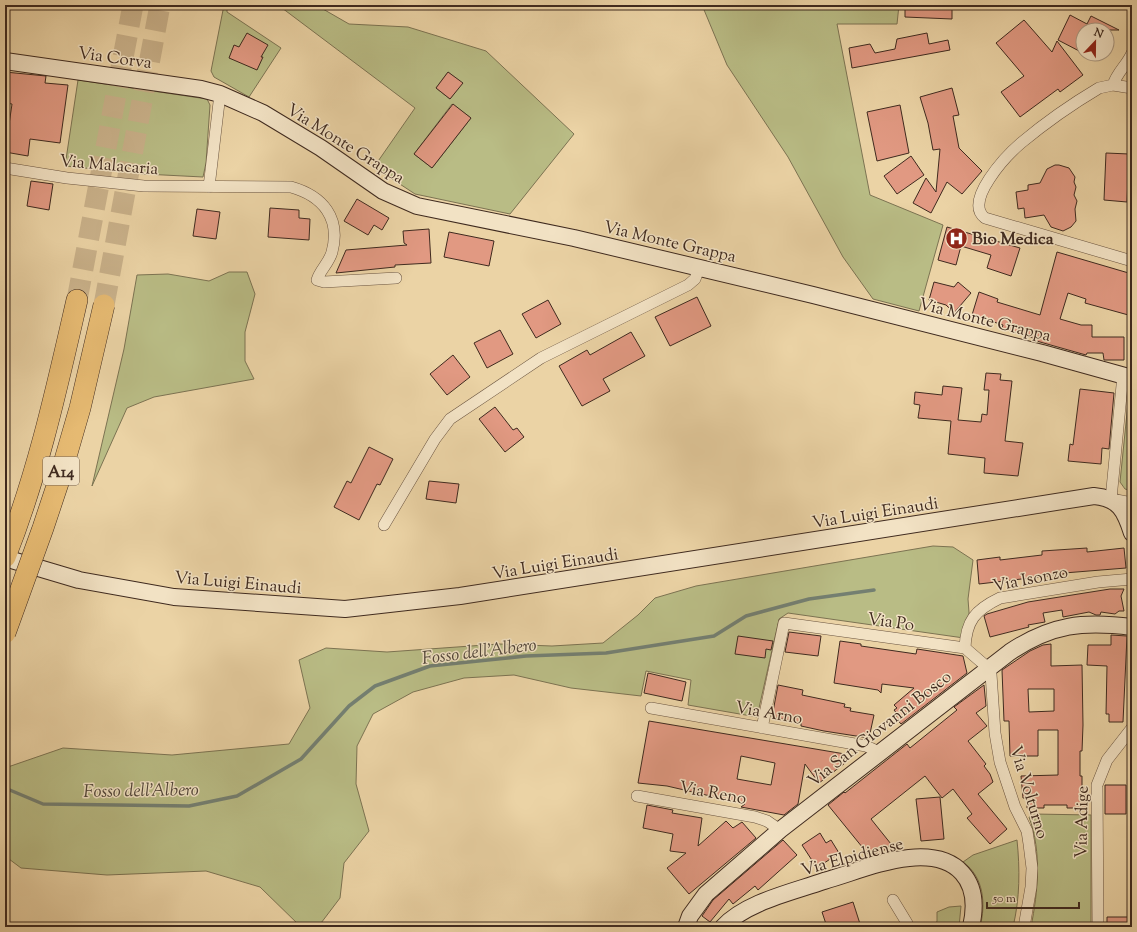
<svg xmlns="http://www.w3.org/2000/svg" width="1137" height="932" font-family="'Sorts Mill Goudy',serif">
<rect width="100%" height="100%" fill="#ebd3a5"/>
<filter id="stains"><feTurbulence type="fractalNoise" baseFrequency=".005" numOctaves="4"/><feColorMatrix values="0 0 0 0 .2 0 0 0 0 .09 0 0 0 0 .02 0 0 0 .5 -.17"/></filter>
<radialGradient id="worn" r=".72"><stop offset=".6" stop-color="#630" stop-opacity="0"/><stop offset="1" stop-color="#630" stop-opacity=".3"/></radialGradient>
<path fill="#b9bc85" stroke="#7c7352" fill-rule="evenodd" d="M224,5H227V12L281,48L249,97L214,77L211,71Z
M278,5H316L349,24L408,27L486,51L574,134L510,214L415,194L374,167L415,108ZM448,72L462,83L450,99L436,88ZM452,104L471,118L432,168L414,154Z
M702,5H899L897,24H837L870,195L943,225L919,311L873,299L843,257L788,157L727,65Z
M78,80L207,99L210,105L206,163L203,177L144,174L65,166Z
M229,272H247L255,294L245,332V361L254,379L154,397L127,408L92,486L124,349L137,275L168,274L209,281Z
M1128,403L1132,405V491L1125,489L1120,482Z
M933,546L953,547L973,560L968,599L971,639L788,613L779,619L757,717L688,705L691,680L646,671L641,696L571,688L514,675L464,678L413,692L373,714L357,746L356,784L369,831L344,863L340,898L318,927H301L260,887L206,871L107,875L21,868L5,856V768L63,748L172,755L289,744L310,708L299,660L326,648L387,652L499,644L552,646L603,643L638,615L655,598L696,586Z
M1034,814L1091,815V927H1031C1038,891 1042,853 1029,817L1034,816Z
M1017,840C1020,869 1020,898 1013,927H980C986,904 984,877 963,862L973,855Z
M961,906L959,927H935L937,921V912L949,907Z"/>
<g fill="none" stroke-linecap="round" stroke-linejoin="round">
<path stroke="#747f71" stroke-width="3.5" d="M5,788L43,804L189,806L237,796L301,759L349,706L375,686L430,666L526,656L606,653L714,636L746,616L809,599L874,590"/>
</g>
<path fill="#e19982" stroke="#3f2a1f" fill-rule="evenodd" d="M905,5H952V19L905,17Z
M1070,15L1087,24L1091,16L1119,30H1083V53L1058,40Z
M1024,20L1052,52L1057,41L1083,75L1060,92L1058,89L1020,117L1001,92L1024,76L996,43Z
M247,33L268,45L261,57H263L257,70L229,58L234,45L239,47Z
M927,33L929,44L948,40L950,50L852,68L849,48L870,44L875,53L895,49L897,39Z
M5,72L46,76L45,83L68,85L60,143L30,139L28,156L5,152L12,104L5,103Z
M448,72L463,83L450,99L436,88Z
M952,88L959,115L953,116L959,148L982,171L962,194L947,182L931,213L913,203L926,178L936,192L940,149L933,150L928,123L920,97Z
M453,104L471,118L432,168L414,154Z
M900,105L909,153L877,161L867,112Z
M1106,153L1129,154L1127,202L1104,200Z
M911,156L924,175L897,194L884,176Z
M1055,165H1059L1069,168L1075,177L1074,182L1076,187L1074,195L1077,201L1075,209L1076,221L1071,227L1063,231L1051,227L1044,215L1025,218L1024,208L1018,209L1016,192L1028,190V185L1040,183L1047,169Z
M31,181L53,184L49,210L27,206Z
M357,199L389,218L382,230L374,225L368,235L344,221Z
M270,208L299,210V218L310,219L309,240L268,237Z
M197,209L220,212L216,239L193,236Z
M947,227L1020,248L1011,276L987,268L991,255L961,246L956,265L938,260Z
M429,229L431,263L395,265V267L336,273L346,250L407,245L404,243L403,231Z
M449,232L494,241L489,266L444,257Z
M1057,252L1132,274V316L1085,303L1086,299L1068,293L1060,319L1081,325H1092V337H1124V360H1104L1103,353H1087L1086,355L1033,340V338L1002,328L1003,325L972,315L979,292L998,299L997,302L1040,315Z
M934,282L954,287L958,282L971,293L954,313L946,305L929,300Z
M697,297L711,326L670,346L655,317Z
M548,300L561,324L536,338L522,314Z
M500,330L513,354L487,368L474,343Z
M631,332L645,356L603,379L610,391L582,406L559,366L587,350L590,355Z
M453,355L470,377L447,395L430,374Z
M986,373L1001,374L1000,380L1012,381L1005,441L1023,443L1018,476L984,473L985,458L948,454L951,421L918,418L920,405L914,404L915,392L942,395L943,386L962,388L958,420L981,422L982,414L987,415L989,390H984Z
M1080,389L1114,393L1109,449L1102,448L1101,464L1068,461L1070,444L1073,445Z
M495,407L513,430L517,428L524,437L505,452L479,419Z
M369,447L393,459L380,485L377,484L359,520L334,507L347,481L351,483Z
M429,481L459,484L456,503L426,499Z
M1087,548V552L1124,548L1126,568L1064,573V574L979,584L977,560L1000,557V560L1042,555V551Z
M1110,589H1124L1121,596L1124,611H1119L1115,614L1101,612L1100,615H1096L1089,612L1063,617L1062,610L1043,613L1045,622L1028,625L1029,627L990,637L984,616L987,614L1028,602Z
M789,632L821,636L818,656L785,652Z
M1111,635L1127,636L1123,722H1109V714H1106L1107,666L1087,665L1088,645H1111Z
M738,636L773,641L771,650L766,649L765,658L735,654Z
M840,641L861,644V646L916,654L917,649L963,656L967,673L901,724L895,717L898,715L894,710L897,708L894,705L914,688L882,684L881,693L878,690L834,683Z
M1051,644V666L1082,665L1083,725L1082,751H1080V776H1082V787H1086V808H1067V805H1044V808H1027V798H1023L1021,776L1058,775V730H1038V756H1010L1009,721H1004L1002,670L1030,651L1043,645ZM1028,689H1054V711L1029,712Z
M648,673L686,682L682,701L644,693Z
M778,685L803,690L802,695L845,704L844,707L851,708L850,711L874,715L869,738L824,731L801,726V723L772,717Z
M984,685L986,706L976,713L987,726L968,741L986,764L984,766L990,774L993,782L978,794L1007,829L990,844L967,818L972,814L953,789L942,798L925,776L871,819L891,844L880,854L867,853L828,805L844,792L845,793L907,744L910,748L957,710L954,707Z
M649,721L845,754L849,760L819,783L805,764L798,804L784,815L741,807L745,804L667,786L638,783ZM741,756L775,763L771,785L737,779Z
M1105,785H1126V814H1105Z
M940,797L944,839L921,841L916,799Z
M647,805L673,810L672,813L702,818L698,846L726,821L733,828L742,822L756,838L689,894L667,868L686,853L670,851L673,834L643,828Z
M820,833L826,843L831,840L839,853L817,868L802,845Z
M783,840L797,855L758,890L755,886L733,904L729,899L710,922L702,916L713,900Z
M853,902L861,927H827L822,912Z
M1107,917H1132V927H1107Z"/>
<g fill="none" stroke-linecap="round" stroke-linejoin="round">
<path stroke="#c9b18a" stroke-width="21" stroke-dasharray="21 10" stroke-linecap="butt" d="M77,300L133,5
M104,305L160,5"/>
<defs>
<path id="street" d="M1113,85C1117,72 1127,65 1132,53
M1132,88L1113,85L1099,88C1072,104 1045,123 1021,143C1007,155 963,201 985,218L1132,261
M5,168L67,178L144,186L291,187C323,196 341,218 332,252C329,263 320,270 317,280L324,282L396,278
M209,187L220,94
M1123,375L1111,499L1132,503
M384,525L435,439L450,419L541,358L688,285L695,279L699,268
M965,648C966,621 975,610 1000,598L1098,582L1132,579
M651,708L866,746L879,752
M762,728L784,623L965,648L987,667L991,674L995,733L1000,762L1015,807L1027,831L1029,844L1032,868L1031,887L1024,927
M637,796L755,817L767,821L780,830
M893,900L907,923L905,927
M1098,927L1097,785L1107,760L1132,728"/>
<path id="secondary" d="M5,61L201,89L220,94L263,113L321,148L383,191L417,206L574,238L813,295L1042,353L1132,378
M5,558L79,580L174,597L345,609L460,596L1094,496C1119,498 1125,511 1132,533
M686,927L690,916L706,894L780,830L1010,652C1052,624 1083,621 1132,627
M723,927C746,902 793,892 824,881C852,873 880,861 909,858C957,853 982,880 971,927"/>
<path id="highway" d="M5,557C38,474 57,387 77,300"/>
</defs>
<use href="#street" stroke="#6a5440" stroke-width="12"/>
<use href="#secondary" stroke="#3f2a1f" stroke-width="18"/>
<use href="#highway" stroke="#3f2a1f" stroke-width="22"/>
<use href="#street" stroke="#f2e2c4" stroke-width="11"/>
<use href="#secondary" stroke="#f2e2c4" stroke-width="16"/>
<use href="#highway" stroke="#e6ba72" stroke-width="21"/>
<defs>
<path id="highway-bridge" d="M5,633L43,528L60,477L80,408L104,305"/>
</defs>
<use href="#highway-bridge" stroke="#3f2a1f" stroke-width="22" stroke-linecap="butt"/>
<use href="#highway-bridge" stroke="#e6ba72" stroke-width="21"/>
</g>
<defs>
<symbol id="hospital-disc" viewBox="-11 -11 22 22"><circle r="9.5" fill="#8f2418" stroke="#f2e2c4"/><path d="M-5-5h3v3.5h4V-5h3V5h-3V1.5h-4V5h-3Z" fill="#fff"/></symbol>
</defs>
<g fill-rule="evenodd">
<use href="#hospital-disc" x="944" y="226" width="25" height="25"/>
</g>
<g text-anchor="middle" stroke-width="3" stroke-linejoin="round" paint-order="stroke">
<rect fill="#f2e2c4" stroke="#756150" stroke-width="1" x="43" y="457" width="36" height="28" rx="3"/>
<g font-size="16" font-weight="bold" fill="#3f2a1f">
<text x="61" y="477">A14</text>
</g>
<g font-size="17" fill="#3f2a1f" stroke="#f2e2c4">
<text transform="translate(115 57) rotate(8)" y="6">Via Corva</text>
<text transform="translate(346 143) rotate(32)" y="6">Via Monte Grappa</text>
<text transform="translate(109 164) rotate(5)" y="6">Via Malacaria</text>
<text transform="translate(670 241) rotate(13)" y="6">Via Monte Grappa</text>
<text transform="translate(985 319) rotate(14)" y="6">Via Monte Grappa</text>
<text transform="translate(875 512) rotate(-9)" y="6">Via Luigi Einaudi</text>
<text transform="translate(555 563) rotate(-9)" y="6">Via Luigi Einaudi</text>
<text transform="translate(1030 578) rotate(-11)" y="6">Via Isonzo</text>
<text transform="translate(238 582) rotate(5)" y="6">Via Luigi Einaudi</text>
<text transform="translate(891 621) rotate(8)" y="6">Via Po</text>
<text transform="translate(769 712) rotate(10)" y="6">Via Arno</text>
<text transform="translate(879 728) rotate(-38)" y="6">Via San Giovanni Bosco</text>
<text transform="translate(713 792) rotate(10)" y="6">Via Reno</text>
<text transform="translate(1030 792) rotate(73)" y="6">Via Volturno</text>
<text transform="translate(1081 822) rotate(-89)" y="6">Via Adige</text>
<text transform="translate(852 856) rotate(-15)" y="6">Via Elpidiense</text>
</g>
<g font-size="17" font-weight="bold" fill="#3f2a1f" stroke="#f2e2c4" text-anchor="start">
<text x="972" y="244">Bio Medica</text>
</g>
<g font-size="18" font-style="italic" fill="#51463a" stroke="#f2e2c4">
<text transform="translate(479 651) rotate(-7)" y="6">Fosso dell'Albero</text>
<text transform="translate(141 790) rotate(-1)" y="6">Fosso dell'Albero</text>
</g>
</g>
<rect width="1137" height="932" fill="none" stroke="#ebd3a5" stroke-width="20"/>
<rect x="6" y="6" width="1125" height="920" fill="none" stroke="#3f2a1f" stroke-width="2"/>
<rect x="10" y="10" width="1117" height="912" fill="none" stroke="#3f2a1f"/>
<g transform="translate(1095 42) rotate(22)"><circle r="19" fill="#f2e2c4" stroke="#aa9882"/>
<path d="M0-3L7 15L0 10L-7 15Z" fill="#8f2418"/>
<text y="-6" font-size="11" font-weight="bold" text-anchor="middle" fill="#3f2a1f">N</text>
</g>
<path d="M987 902v6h92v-6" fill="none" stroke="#3f2a1f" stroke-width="2"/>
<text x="993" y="902" font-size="12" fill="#3f2a1f" stroke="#f2e2c4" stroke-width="3" paint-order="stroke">50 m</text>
<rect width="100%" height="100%" filter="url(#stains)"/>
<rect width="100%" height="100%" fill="url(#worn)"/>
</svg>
